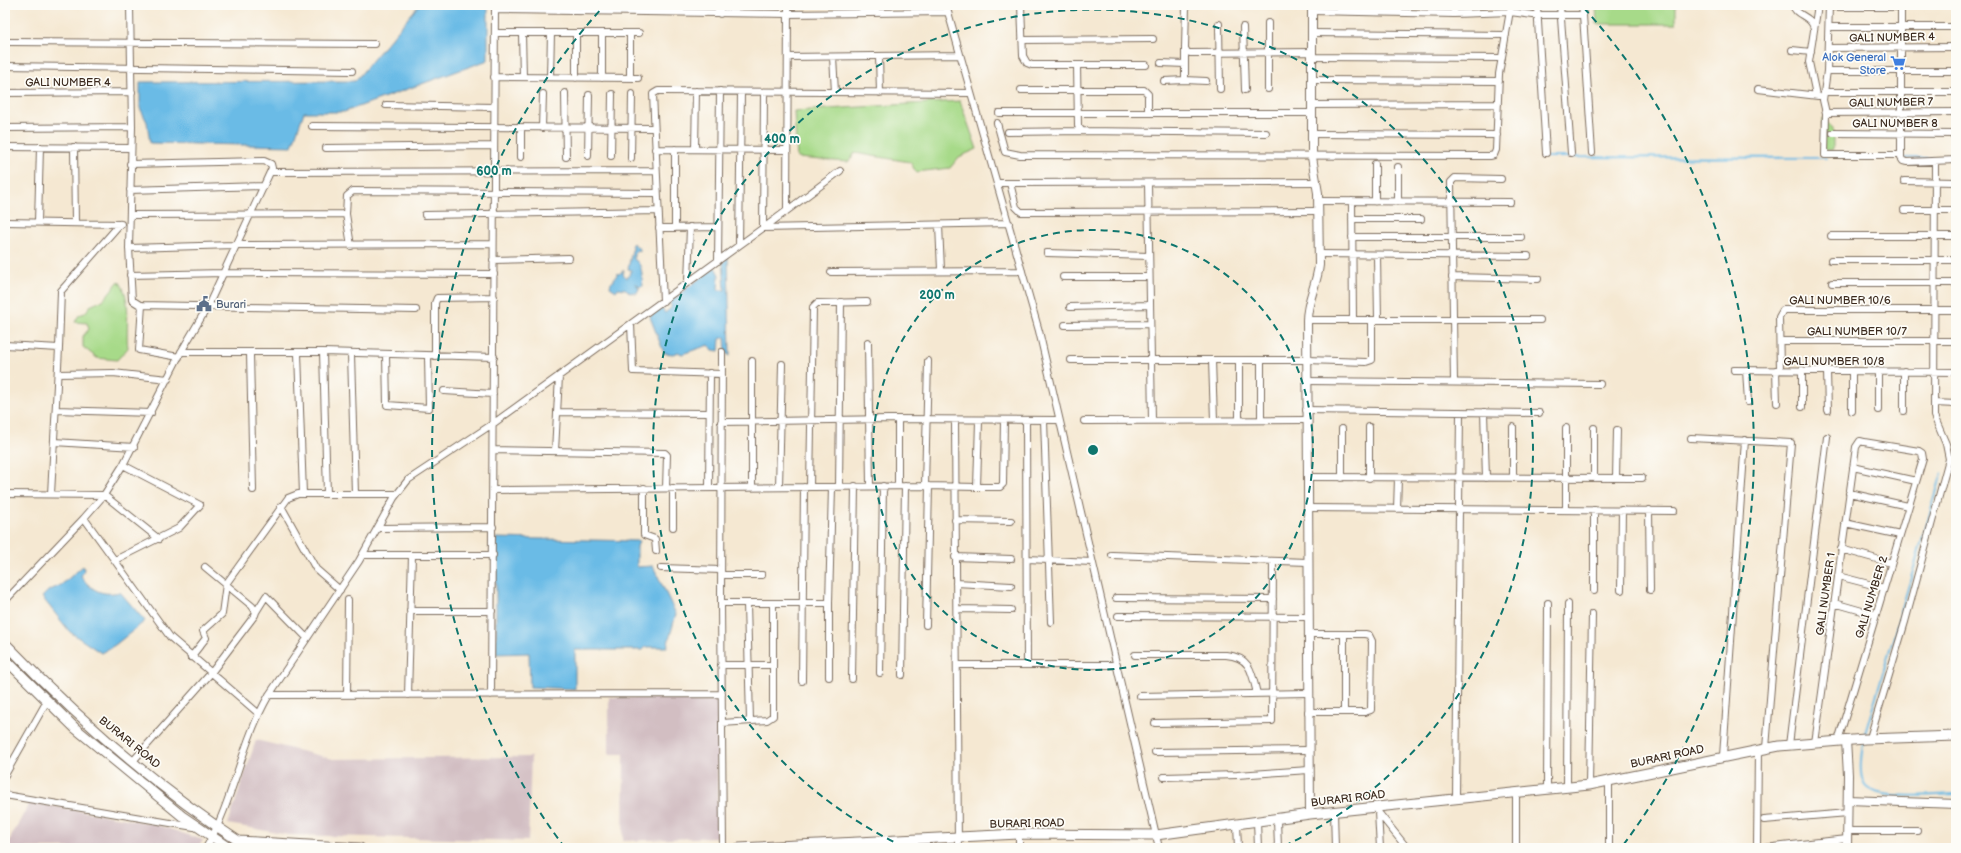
<svg xmlns="http://www.w3.org/2000/svg" width="1961" height="853" font-family="'Balsamiq Sans',sans-serif">
<rect width="100%" height="100%" fill="#fdfcf7"/>
<filter id="ink" filterUnits="userSpaceOnUse"><feTurbulence type="fractalNoise" baseFrequency=".025" numOctaves="2"/><feDisplacementMap in="SourceGraphic" scale="8" xChannelSelector="R" yChannelSelector="G"/><feConvolveMatrix kernelMatrix="1 2 1 2 8 2 1 2 1" color-interpolation-filters="sRGB"/></filter>
<filter id="wash" filterUnits="userSpaceOnUse"><feTurbulence type="fractalNoise" baseFrequency=".012" numOctaves="4" result="noise"/><feDisplacementMap in="SourceGraphic" scale="16" xChannelSelector="R" yChannelSelector="G"/><feGaussianBlur stdDeviation="0.9" result="paint"/><feColorMatrix in="noise" values="0 0 0 0 0 0 0 0 0 0 0 0 0 0 0 0 0 1.4 0 .05"/><feComposite in="paint" operator="in"/></filter>
<g filter="url(#wash)">
<rect width="100%" height="100%" fill="#f5e8d2"/>
<path fill="#d2bec2" d="M609,697L718,699L717,837L623,841L624,754H609Z
M256,740L333,759L531,757L528,841L289,835L228,824Z
M30,802L155,824L203,840L198,848H5Z"/>
<path fill="#a7da89" stroke="#718254" d="M1596,5H1676V24H1597Z
M960,101L977,149L959,157L950,168L916,172L910,162L855,153L848,162L797,158L794,111Z
M1822,118L1833,128V150H1823Z
M119,281C133,300 125,326 128,348L117,360L97,358L83,347V336L89,329L87,323L75,322L79,315L85,313L90,306L103,300Z"/>
<path fill="#6bbbe6" stroke="#537282" d="M419,5H488V60L344,112H304L292,146L150,143L147,122L140,108V82L355,81Z
M633,243L640,249V251L637,250L634,253V259C644,266 641,274 643,286L639,287L636,283L639,289L636,294L634,292L630,293L626,289L618,288L616,291L610,287L611,282L614,281V279L618,273L619,274L624,270L623,274L627,278L632,270L628,269L632,250L634,249L631,245Z
M728,257L730,356L726,353L725,337L720,339L719,351L713,350L709,345L682,354L678,352L673,354L664,353L650,317L661,307L665,313L671,308V304L669,302L715,267L719,275L718,290H725L723,262Z
M496,538L639,541L637,547V567L653,566L676,614L667,647H646L643,650H575V689L530,687L529,653L496,654Z
M83,566L84,569L81,577C93,591 102,596 120,592L145,621L115,645L101,653L70,632L42,597L48,591L61,585Z"/>
<g fill="none" stroke-linecap="round" stroke-linejoin="round">
<path stroke="#6bbbe6" stroke-width="2" d="M1546,157L1826,158
M1903,158H1932
M1864,737L1942,473
M1863,741C1862,753 1858,772 1864,784C1873,802 1937,794 1956,794"/>
</g>
</g>
<g filter="url(#ink)">
<g fill="none" stroke-linecap="round" stroke-linejoin="round">
<defs>
<path id="minor" d="M130,5L132,127L129,248L132,300L140,305L416,310
M720,5V14
M946,5L1039,331L1159,848
M1021,5L1023,56L1027,63L1032,65H1146
M1186,5L1185,48L1187,52L1190,53L1312,52
M1454,5V14
M1537,5L1546,153
M1560,5L1571,153
M1582,5L1583,15
M1793,5C1795,16 1811,15 1814,28
M1829,5L1827,71L1823,100L1826,113L1825,155H1901
M1901,5V158L1903,161L1907,162L1956,160
M1829,7H1901
M495,10L788,14L948,12
M1312,11L1454,14L1510,12L1533,15H1583L1592,153
M1219,24L1220,89
M1243,27L1245,90
M1829,27H1956
M495,33H639
M522,33L523,77
M602,33V78
M1312,33L1506,35
M1022,40L1153,39
M5,42L375,44
M1828,48L1956,47
M1185,49V80L1206,81
M1792,50L1811,52
M879,56L880,93
M788,57L960,55
M833,57L835,92
M1312,57L1502,58
M1161,63L1185,64
M1077,65L1078,126L1082,131L1266,133
M5,66L352,71
M1827,71H1956
M494,77L638,78
M550,77L551,33
M576,78V33
M630,78V33
M1312,80L1499,81
M1164,81L1185,80
M1268,89V23
M1758,89L1818,96
M1021,90H1144L1148,94V113
M1825,92H1956
M5,93L132,92
M565,93L566,157
M1816,95L1809,62L1818,5
M386,105L494,107
M1311,105L1498,104
M999,113H1312
M1826,113L1956,112
M997,123L1005,152L1020,155L1490,156L1494,155L1496,150L1499,74L1511,5
M312,126L653,128
M5,128L132,127
M521,128V157
M542,128L543,94
M1008,132L1082,131
M1833,133L1956,134
M1312,134L1497,135
M5,147L130,148
M74,147L75,223
M326,148L494,146
M655,149L787,150
M675,149V228
M695,149L696,91
M588,156L589,95
M611,156L612,94
M631,158L632,94
M1398,167V202
M271,172L656,171
M1904,181L1956,182
M997,183L1316,182
M1010,183L1016,207L1021,212L1318,211
M1148,183L1152,420
M130,190L263,186
M1318,201L1510,202
M1352,201L1353,320
M1375,202V164
M787,210L788,5
M1904,210H1956
M346,214L347,196L353,191L657,193
M130,215L346,214L351,246
M425,215L658,211
M1352,219H1421
M5,222L121,224
M38,222L40,147
M939,225L941,270
M765,227L840,171
M659,228L718,227
M763,228L764,92
M1831,236H1956
M1352,237H1521
M739,245L741,92
M129,248L235,245L493,244
M1047,253L1149,256
M1319,254L1528,256
M1377,255L1378,320
M493,260L569,258
M1831,260H1956
M718,261L720,91
M831,272L1022,271
M130,275L224,273L494,274
M1063,277H1149
M1452,277L1538,279
M688,282L690,227
M1832,283H1956
M663,301L653,94L658,91H665L971,93
M142,305L139,350L179,357
M1070,307L1150,305
M1307,320H1540
M631,324L633,371L722,374
M1065,325L1150,324
M1780,341H1956
M868,342L870,486
M5,345L59,348L51,494
M59,348L61,291L120,224
M181,352H323L494,357
M323,352L327,494
M722,352L721,603L723,848
M250,353L253,490
M298,353L303,494
M351,354L355,494
M386,355L387,405L429,408L428,356
M435,356V303L437,298L494,297
M1071,360H1307L1366,362L1372,360V320
M1212,360L1214,420
M1239,360V420
M1734,370L1956,372
M1746,370L1748,402
M1776,370L1777,403
M1780,370L1779,317L1783,310H1956
M1802,370V407
M1827,371L1828,410
M1878,371V410
M1904,371V411
M58,374L113,373L168,379
M1306,381L1600,384
M1454,382L1451,182L1455,178L1501,179
M444,391L493,394
M1934,403L1956,404
M56,410L151,413
M1306,410L1539,413
M1852,411V371
M557,412L709,413
M1484,412L1486,478
M955,420L958,848
M1026,420L1027,665
M1044,420L1051,622
M1261,420V360
M1084,421L1306,420
M721,422L889,419L1059,420
M1369,427V478
M1513,427V478
M1566,428V510
M1342,429V478
M1691,438L1791,443L1766,748
M54,442L134,447
M493,450L665,453L667,455L666,488
M555,451L559,376
M1853,467L1916,481
M1307,477L1642,478
M1594,478V428
M1616,478L1617,430
M898,486V419
M925,486L928,361
M752,487V361
M779,487L782,364
M810,487L813,307L817,303L867,302
M839,487L841,302
M977,487H1000L1003,484L1004,420
M644,488V535L655,539L656,551
M709,488L710,373
M493,490L925,486L977,487L979,421
M1849,493L1908,506
M5,494L104,495L159,539
M281,506L316,569L340,590
M1307,508L1674,511
M1397,509L1398,478
M1649,510L1650,590
M84,518L170,637L258,713
M955,520L1011,521
M1845,523L1900,535
M673,527V488
M378,528L493,527
M1841,549L1891,563
M363,555H493
M1112,555L1308,562
M955,557L1011,559
M1027,559L1092,562
M115,560L179,528L200,505L123,465
M661,568L721,570
M721,575H762
M1838,576L1884,588
M956,583L1011,586
M1621,590L1622,510
M1594,591V510
M1116,598L1273,599
M5,601L84,518L104,495L123,465L181,352L208,306L272,168L271,164L264,161L130,164
M721,603H829
M747,603L750,721
M1834,603L1876,615
M957,609L1011,610
M410,611H492
M256,612L266,596L307,638
M1118,616L1308,617
M926,625L929,486
M1308,634H1365L1369,635L1372,641L1371,710L1365,712H1308
M1135,655H1226C1251,657 1252,673 1257,694
M191,657L206,638L203,631L222,614L226,584L288,498L298,494H397
M721,665H773
M957,665H1117
M880,673L883,486
M902,675L905,486
M829,677V603L832,487
M852,679L855,486
M802,681L804,487
M269,695L722,694
M347,695L348,600
M408,695L412,555
M491,695L495,5
M1140,696L1308,693
M1344,712V634
M722,723L767,720L773,716V603
M1155,723L1272,721L1273,561
M1870,738L1905,622L1949,459L1946,444L1934,416L1935,161
M1815,743L1856,447L1860,441L1864,442L1919,451L1922,453L1923,459L1838,741
M1789,745L1827,437
M1155,752L1309,750
M1723,756L1745,440
M133,761L211,673L255,615L256,612L252,606L205,567
M5,775L47,701
M1164,777L1237,775L1309,770
M1609,780V848
M1589,785L1592,614
M1567,788L1568,604
M1547,790L1548,603
M5,795L194,827
M1456,798L1460,412
M1334,811L1335,848
M1378,812L1407,848
M1378,812L1380,848
M1277,819L1278,848
M1764,820L1848,813
M1257,821L1258,848
M1237,824L1238,848
M1848,831H1917
M206,848C234,800 241,743 269,695L359,561L394,498L408,480L494,423L763,228L1009,223
M881,848V842
M1019,848V834
M1516,848V792
M1757,848L1758,750
M1764,848L1847,839"/>
<path id="tertiary" d="M1846,740L1848,775L1847,848
M1848,800L1956,804
M1310,814L1307,320C1307,301 1317,284 1319,265L1318,193L1312,157V5"/>
<path id="secondary" d="M5,643C78,719 161,791 249,848
M5,659L75,728L182,816L229,848
M239,841L360,848
M739,848L1019,834L1156,835L1310,814L1589,785L1779,746L1865,739L1956,736"/>
</defs>
<use href="#minor" stroke="#7c6c5d" stroke-width="8"/>
<use href="#tertiary" stroke="#7c6c5d" stroke-width="10"/>
<use href="#secondary" stroke="#7c6c5d" stroke-width="11"/>
<use href="#minor" stroke="#fff" stroke-width="6"/>
<use href="#tertiary" stroke="#fff" stroke-width="8"/>
<use href="#secondary" stroke="#fff" stroke-width="9"/>
</g>
</g>
<g fill="none" stroke="#0f766e" stroke-width="2" stroke-dasharray="7 5">
<circle cx="1093" cy="450" r="220"/>
<path d="M904 847A440 440 0 1 1 1282 847"/>
<path d="M565 848A661 661 0 0 1 602 8M1584 8A661 661 0 0 1 1621 848"/>
</g>
<defs>
<symbol id="supermarket-bare" viewBox="-9 -9 18 18"><path d="M-6-5.5h2.5l.6 2H6L4.5 2H-2.5L-4.4-4H-6ZM-1.5 3.2a1.3 1.3 0 1 0 .1 0ZM3 3.2a1.3 1.3 0 1 0 .1 0Z" fill="#3f7fe0" stroke="#fdfcf7" stroke-width="2.5" paint-order="stroke"/></symbol>
<symbol id="civic-bare" viewBox="-9 -9 18 18"><path d="M-.6-6.5H3V-4.5H.6V-3L4-1V1h2V6H-6V1h2V-1L-.6-3ZM-1.2 2.5V6h2.4V2.5Z" fill="#5c6f8a" stroke="#fdfcf7" stroke-width="2.5" paint-order="stroke"/></symbol>
</defs>
<g fill-rule="evenodd">
<use href="#supermarket-bare" x="1887" y="52" width="22" height="22"/>
<use href="#civic-bare" x="193" y="293" width="22" height="22"/>
</g>
<g text-anchor="middle" stroke-width="3.5" stroke-linejoin="round" paint-order="stroke">
<g font-size="11" fill="#3b2a1e" stroke="#fdfcf7">
<text transform="translate(1892 37) rotate(-1)" y="4">GALI NUMBER 4</text>
<text x="68" y="86">GALI NUMBER 4</text>
<text transform="translate(1891 102) rotate(-1)" y="4">GALI NUMBER 7</text>
<text x="1895" y="127">GALI NUMBER 8</text>
<text x="1840" y="304">GALI NUMBER 10/6</text>
<text x="1857" y="335">GALI NUMBER 10/7</text>
<text x="1834" y="365">GALI NUMBER 10/8</text>
<text transform="translate(1825 594) rotate(-82)" y="4">GALI NUMBER 1</text>
<text transform="translate(1871 597) rotate(-73)" y="4">GALI NUMBER 2</text>
<text transform="translate(130 742) rotate(39)" y="4">BURARI ROAD</text>
<text transform="translate(1667 756) rotate(-12)" y="4">BURARI ROAD</text>
<text transform="translate(1348 798) rotate(-7)" y="4">BURARI ROAD</text>
<text transform="translate(1027 823) rotate(-1)" y="4">BURARI ROAD</text>
</g>
<g font-size="11" fill="#366cbe" stroke="#fdfcf7" text-anchor="end">
<text x="1886" y="61">Alok General<tspan x="1886" dy="13">Store</tspan></text>
</g>
<g font-size="11" fill="#4e5e75" stroke="#fdfcf7" text-anchor="start">
<text x="216" y="308">Burari</text>
</g>
</g>
<circle cx="1093" cy="450" r="6" fill="#0f766e" stroke="#fdfcf7" stroke-width="2"/>
<g font-size="12" text-anchor="middle" font-weight="bold" fill="#0f766e" stroke="#fdfcf7" stroke-width="3.5" stroke-linejoin="round" paint-order="stroke">
<text x="782" y="143">400 m</text>
<text x="494" y="175">600 m</text>
<text x="937" y="299">200 m</text>
</g>
<rect width="1961" height="853" fill="none" stroke="#fdfcf7" stroke-width="20"/>
</svg>
